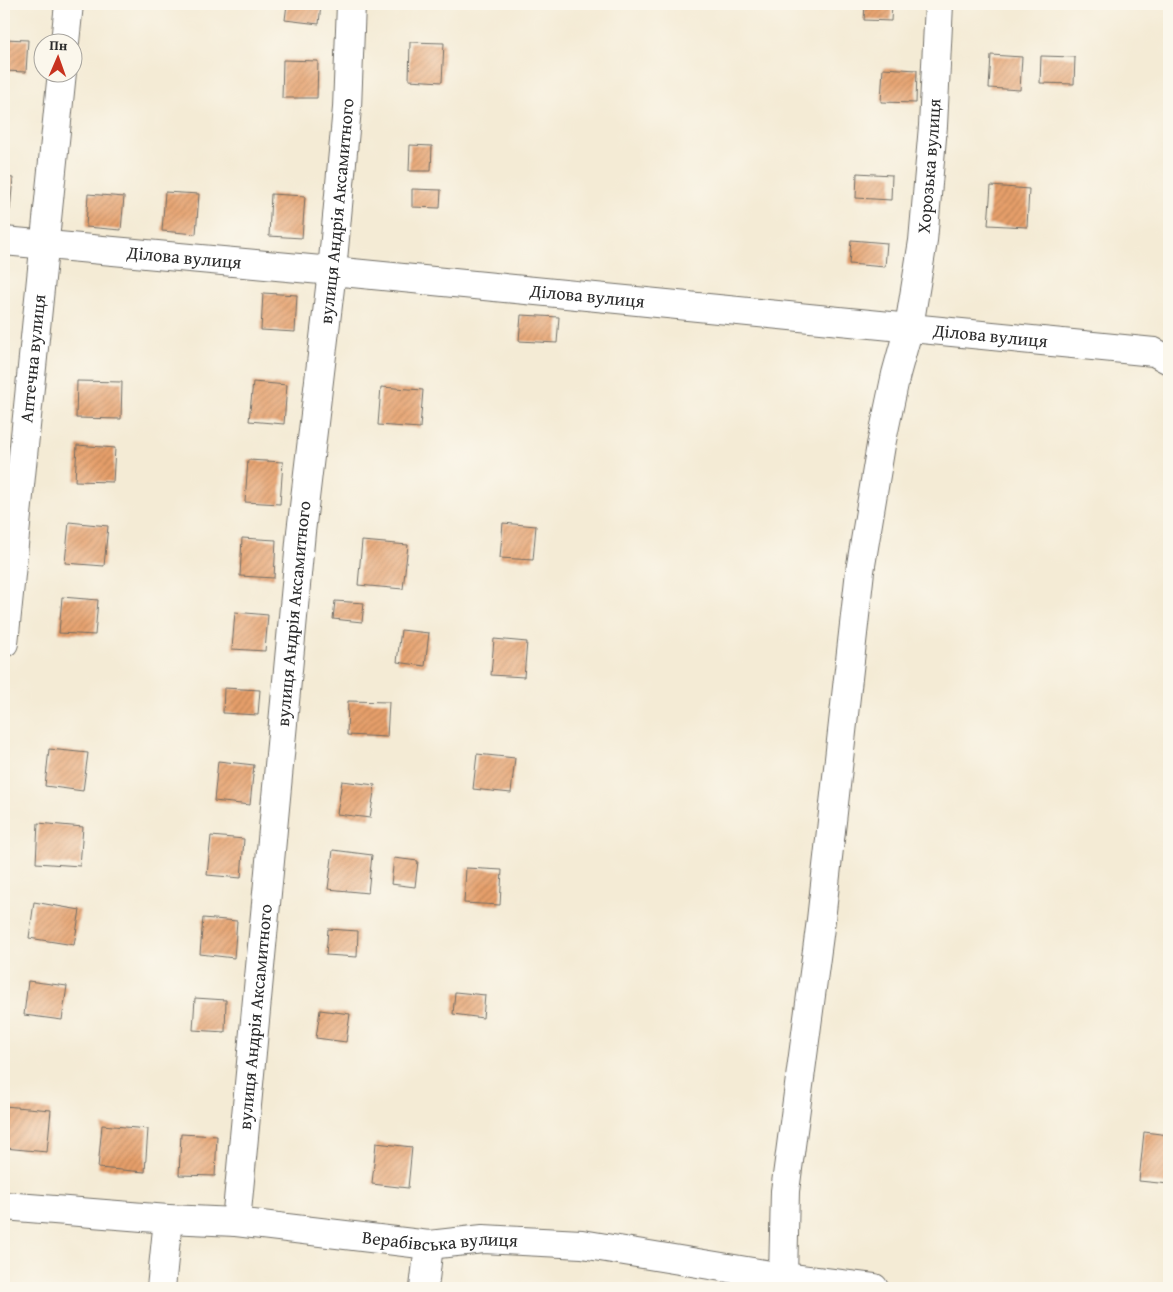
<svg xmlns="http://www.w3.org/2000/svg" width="1173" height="1292" font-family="'Gentium Book Plus',serif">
<defs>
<pattern id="building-hatch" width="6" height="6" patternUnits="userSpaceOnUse" patternTransform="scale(1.25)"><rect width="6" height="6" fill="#e69f6a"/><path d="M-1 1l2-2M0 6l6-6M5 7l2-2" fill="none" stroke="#bb8257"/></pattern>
</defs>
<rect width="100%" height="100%" fill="#fbf7ec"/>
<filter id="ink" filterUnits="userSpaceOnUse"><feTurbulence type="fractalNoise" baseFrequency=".02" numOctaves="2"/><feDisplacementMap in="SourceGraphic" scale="10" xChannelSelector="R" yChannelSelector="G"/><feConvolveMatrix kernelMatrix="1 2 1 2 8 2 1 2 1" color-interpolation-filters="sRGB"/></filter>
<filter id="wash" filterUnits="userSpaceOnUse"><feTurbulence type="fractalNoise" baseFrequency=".0096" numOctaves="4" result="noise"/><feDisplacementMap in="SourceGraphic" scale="20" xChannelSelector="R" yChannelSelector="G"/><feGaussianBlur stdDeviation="1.12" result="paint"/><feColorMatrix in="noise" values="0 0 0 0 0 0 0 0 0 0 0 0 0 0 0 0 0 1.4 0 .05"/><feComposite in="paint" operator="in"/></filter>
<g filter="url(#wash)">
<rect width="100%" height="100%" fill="#f4ebd5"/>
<g id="blocks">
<path fill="url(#building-hatch)" d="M287,4H321L319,24L285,20Z
M865,4H892L891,21L864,20Z
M4,39L28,40L26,72L4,71Z
M410,42L444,43L442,82L409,80Z
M991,55L1022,57L1020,90L989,88Z
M1041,56L1075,57L1074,84L1040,83Z
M283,60L318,61L317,98H282Z
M883,68L917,70L916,103L881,102Z
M410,145L432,146L431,171H409Z
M857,173L892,175L891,200L856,198Z
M4,177L13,178L10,210L4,209Z
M991,186L1029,189L1027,227L988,225Z
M412,189L441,190L440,208L412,207Z
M165,192L199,194L196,234L162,231Z
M88,194L124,197L121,230L86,227Z
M271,194L305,196L302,238L269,236Z
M851,240L887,243L885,267L849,264Z
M263,293L297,295L295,332L261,330Z
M521,315L559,317L557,343L519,341Z
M77,381L122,382L121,419L76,418Z
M253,382L287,385L284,424L249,421Z
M381,387L423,390L420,428L378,425Z
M77,445L115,448L113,482L75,481Z
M248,460L283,462L280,504L245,502Z
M69,522L108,526L104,566L65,563Z
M503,523L536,526L533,560L500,558Z
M242,538L276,540L274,578L240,576Z
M362,541L408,545L403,589L358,585Z
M62,597L98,600L95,635L59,633Z
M335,601L364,603L362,622L333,619Z
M235,612L268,615L265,651L232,649Z
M401,630L429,633L425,666L397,662Z
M494,639L527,642L524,677L491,675Z
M224,688L260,690L258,715L223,713Z
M348,701L389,702L387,737L347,735Z
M49,749L88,753L83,791L45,786Z
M477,754L515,758L511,793L473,789Z
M218,761L254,765L250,805L214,801Z
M342,781L375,785L370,818L337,814Z
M38,823L83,827L80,866L36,863Z
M211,836L244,839L241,878L207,875Z
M333,850L372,855L368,893L328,889Z
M394,858L418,861L415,887L391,884Z
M466,868L502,870L500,905L464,903Z
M34,902L80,910L74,945L29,938Z
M203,918L237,921L234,958L200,954Z
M328,929L358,931L357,957L326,955Z
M28,981L67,986L62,1020L24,1015Z
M455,992L485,995L483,1018L453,1014Z
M195,998L226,1000L225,1032L193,1030Z
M320,1010L350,1014L346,1042L316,1038Z
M4,1106L51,1110L47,1152L4,1148Z
M102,1125L148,1129L145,1172L98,1168Z
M1144,1132L1169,1135V1184L1139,1181Z
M181,1134L217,1136L215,1176L179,1175Z
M376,1143L412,1147L408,1188L372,1184Z"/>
</g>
</g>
<g filter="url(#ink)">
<use href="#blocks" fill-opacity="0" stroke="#716e66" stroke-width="1"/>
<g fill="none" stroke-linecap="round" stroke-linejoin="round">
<defs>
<g id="minor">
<path d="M65,42L69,4"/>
<path id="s1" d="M4,241L332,271L1154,352L1169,360"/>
<path id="s2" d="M4,643L62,72"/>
<path id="s3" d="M4,1206L168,1219L236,1222L429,1245L483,1239L582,1244L783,1277L874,1288"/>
<path id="s4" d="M236,1222L301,532L332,271L347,108L351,4"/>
<path id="s5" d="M783,1277L785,1191L821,920L860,571L881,445L896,374L909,327L923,241L933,126L939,4"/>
<path d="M161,1288L168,1219"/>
<path d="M424,1288L429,1245"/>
</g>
</defs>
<use href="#minor" stroke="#716e66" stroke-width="30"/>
<use href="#minor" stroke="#fff" stroke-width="28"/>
</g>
</g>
<g text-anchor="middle" stroke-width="4.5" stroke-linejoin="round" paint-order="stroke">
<g font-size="18" fill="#2b2b2b" stroke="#fbf7ec">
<text dy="6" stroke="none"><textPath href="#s5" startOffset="1122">Хорозька вулиця</textPath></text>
<text dy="6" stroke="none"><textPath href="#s4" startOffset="1016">вулиця Андрія Аксамитного</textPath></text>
<text dy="6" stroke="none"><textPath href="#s1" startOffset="181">Ділова вулиця</textPath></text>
<text dy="6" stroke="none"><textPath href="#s1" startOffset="586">Ділова вулиця</textPath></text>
<text dy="6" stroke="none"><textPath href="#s1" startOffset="991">Ділова вулиця</textPath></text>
<text dy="6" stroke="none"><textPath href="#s2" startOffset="286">Аптечна вулиця</textPath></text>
<text dy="6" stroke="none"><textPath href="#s4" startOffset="611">вулиця Андрія Аксамитного</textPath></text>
<text dy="6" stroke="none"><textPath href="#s4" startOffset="206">вулиця Андрія Аксамитного</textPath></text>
<text dy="6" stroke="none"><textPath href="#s3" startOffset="438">Верабівська вулиця</textPath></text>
</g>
</g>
<rect width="1173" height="1292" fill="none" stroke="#fbf7ec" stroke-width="20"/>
<g transform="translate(58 58) rotate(2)"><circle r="24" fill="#fbf7ec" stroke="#a8a59f"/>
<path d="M0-4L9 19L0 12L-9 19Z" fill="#c8321e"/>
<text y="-8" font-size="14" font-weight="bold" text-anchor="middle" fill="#2b2b2b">Пн</text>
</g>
</svg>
